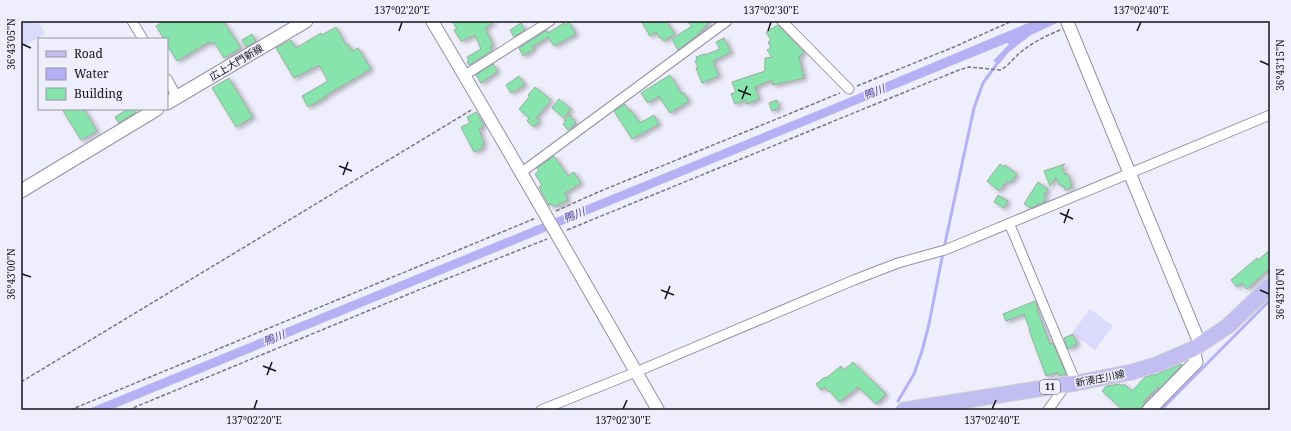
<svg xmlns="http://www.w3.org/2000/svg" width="1291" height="431" font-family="'Noto Serif','Noto Sans JP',serif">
<defs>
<filter id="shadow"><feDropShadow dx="3" dy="2" stdDeviation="2" flood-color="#0004"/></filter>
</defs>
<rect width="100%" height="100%" fill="#eeeefc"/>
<path fill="#dbd9fc" d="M21,21H38L45,34L24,46L21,40Z
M1090,309L1113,326L1095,350L1072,333Z"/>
<path fill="#b6b1f5" d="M1033,21H1061L1031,35L1009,52L999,64L993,61L1009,44L1007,43L899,87L110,410H86L827,107Z"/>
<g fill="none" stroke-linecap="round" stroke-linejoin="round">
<path stroke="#b6b1f5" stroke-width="3" d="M944,248L974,108L983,83L999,61
M898,401L914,374L922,351L929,324L943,253
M1161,410L1270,300"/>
</g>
<path fill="#87e4ac" stroke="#98ae9f" filter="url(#shadow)" d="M164,21H223L241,48L224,58L214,42L210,44L209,42L177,61L167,45V39H164L156,26Z
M452,21H495L485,28L493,45L490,47L492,51L469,65L467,62L469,61L467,57L481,49L475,35L461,41L454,30L457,29Z
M641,21H666L675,34L664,41L661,38H660L656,32L650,36Z
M687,21H711L694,38L678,50L672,39L692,26Z
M569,22L576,34L554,46L548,37L532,47L534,49L523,56L519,48L547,30L548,33L564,23L565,25Z
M521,23L525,30L514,37L510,30Z
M778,25L804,52L799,57L804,78L773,85L772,80L755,87L759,99L747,104L746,100L735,104L731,94L736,92L732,82L765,71V58L772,57L767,50L771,48L768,42L771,40L766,32Z
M336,27L346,45L348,44L352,51L358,48L371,69L325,96L326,97L308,107L302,96L328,81L319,65L294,78L276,48L291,40L296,48L321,33L322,35Z
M252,34L256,41L246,47L242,40Z
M724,38L731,52L713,61L719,76L702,83L696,68L698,67L695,61L697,60L696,57L705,54V55L720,49L716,42Z
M493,64L498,71L481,83L476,75Z
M670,75L682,94L684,93L689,101L670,113L659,96L648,103L641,93Z
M519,76L525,85L511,93L506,85Z
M229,78L253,117L236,127L212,88Z
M535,87L551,100L536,118L540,120L534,127L527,121L529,118L519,109L530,96L528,95Z
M559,99L571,109L564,118L552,108Z
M777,100L779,108L772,111L769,103Z
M625,104L629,111L631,110L640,123L654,115L659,124L632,139L614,111Z
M62,109H84L97,131L81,140Z
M128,109H134L136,112L119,123L115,117Z
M476,112L484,125L479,129L484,143L482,145L483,148L474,152L461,127L470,123L467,117Z
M570,115L576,123L568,130L563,124L566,121L564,120Z
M554,156L568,176L574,172L581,183L565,193L568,200L554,207L552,204L549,205L541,191L539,187L542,185L535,174L539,171L537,168Z
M1000,164L1004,167L1005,165L1017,174L1010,183L1007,181L999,191L987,181Z
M1065,164L1062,167L1065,175L1068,174L1072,187L1065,190L1064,186L1062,187L1061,184L1059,185L1056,177L1050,186L1044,171Z
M1038,182L1048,189L1044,195L1046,199L1044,202L1040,204L1038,203L1036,206L1031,208L1024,204Z
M998,195L1008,201L1004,208L994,202Z
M1270,250V268L1247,289L1242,283L1237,287L1231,280L1257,258L1258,260Z
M1035,301L1038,308L1037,309L1050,344L1053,343L1066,374L1060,376L1058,372L1046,376L1029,330H1030L1024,314L1006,321L1003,314Z
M1073,334L1077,344L1068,349L1064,338Z
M853,362L886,394L876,404L858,387L839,402L830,391L829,392L825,387L821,390L816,384L825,377L826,378L841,366L844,370Z
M1181,364L1182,365L1159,389L1158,387L1143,402L1145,403L1139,410H1123L1102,391L1106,386L1120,384L1122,386L1124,384L1132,391L1145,377L1156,374L1157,375L1159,373Z"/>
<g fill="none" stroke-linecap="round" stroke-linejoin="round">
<defs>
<path id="minor" d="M132,21L143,39
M782,21L849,89
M465,75L550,21
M167,79L177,97
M522,172L727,21
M1009,223L1076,383
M541,410L636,372L854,280L898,263L945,250L1270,115
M1048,410L1061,392L1060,386"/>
<path id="tertiary" d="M432,21C509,150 583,280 658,410
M1067,21L1200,344"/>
<path id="secondary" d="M167,103L306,21
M21,191L157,109
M1149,410L1196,362L1193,349"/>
<path id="primary" d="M904,410L1076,383L1132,372L1158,364L1193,349L1228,326L1270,286"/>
</defs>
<use href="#minor" stroke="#9392a8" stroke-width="11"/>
<use href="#tertiary" stroke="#9392a8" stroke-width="14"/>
<use href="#secondary" stroke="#9392a8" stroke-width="15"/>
<use href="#primary" stroke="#d0d0d2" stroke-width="17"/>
<path stroke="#777782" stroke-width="1.5" stroke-dasharray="4 2" stroke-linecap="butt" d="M857,86L954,47L1012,21
M556,211L596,193L840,93
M567,230L959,70L969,67L1000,70C1009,66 1014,57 1021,52C1033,42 1046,36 1060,30
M21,382L473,109
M70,410L536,218
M128,410L421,289L547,239"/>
<use href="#minor" stroke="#fff" stroke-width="9"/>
<use href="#tertiary" stroke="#fff" stroke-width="12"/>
<use href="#secondary" stroke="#fff" stroke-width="13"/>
<use href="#primary" stroke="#c3bef2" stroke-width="15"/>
</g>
<path fill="none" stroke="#15151d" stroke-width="1.5" d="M399,31L402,22M768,31L771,22M1137,31L1141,22M22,44L31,48M1260,61L1269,65M738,90L751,95M742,99L747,86M339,166L352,171M343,175L348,162M1060,213L1073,219M1064,223L1069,209M22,274L31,277M661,290L674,295M1260,290L1269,294M665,299L670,286M263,366L276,371M267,375L272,362M254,409L257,400M623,409L627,400M992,409L996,400"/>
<g text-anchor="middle" stroke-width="3" stroke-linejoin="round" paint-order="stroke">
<rect fill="#eeeefc" stroke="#565660" stroke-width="1" x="1040" y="380" width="20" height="14" rx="3"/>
<g font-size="9" font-weight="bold" fill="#15151d">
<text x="1050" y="390">11</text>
</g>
<g font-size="10" fill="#15151d" stroke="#eeeefc">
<text transform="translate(236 62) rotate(-31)" y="4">広上大門新線</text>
<text transform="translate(1100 378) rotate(-11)" y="4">新湊庄川線</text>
</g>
<g font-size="11" font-style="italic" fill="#513e9f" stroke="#eeeefc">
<text transform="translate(874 92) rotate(-22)" y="4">鴨川</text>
<text transform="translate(574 215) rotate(-22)" y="4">鴨川</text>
<text transform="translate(274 338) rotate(-22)" y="4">鴨川</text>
</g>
</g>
<rect width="1291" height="431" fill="none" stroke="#eeeefc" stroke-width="44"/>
<rect x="38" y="38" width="130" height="72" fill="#eeeefc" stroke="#9797a3"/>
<rect x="46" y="51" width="20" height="6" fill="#c3bef2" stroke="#9797a3"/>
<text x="74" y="58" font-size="12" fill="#15151d">Road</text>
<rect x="46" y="68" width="20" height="12" fill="#b6b1f5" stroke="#9797a3"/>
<text x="74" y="78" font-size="12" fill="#15151d">Water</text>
<rect x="46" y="88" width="20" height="12" fill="#87e4ac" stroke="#9797a3"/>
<text x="74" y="98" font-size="12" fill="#15151d">Building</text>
<rect x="22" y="22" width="1247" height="387" fill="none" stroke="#15151d" stroke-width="1.5"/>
<g font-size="10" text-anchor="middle" fill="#15151d">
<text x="402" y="14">137°02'20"E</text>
<text x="771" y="14">137°02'30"E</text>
<text x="1141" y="14">137°02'40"E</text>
<text transform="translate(11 44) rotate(-90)" y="4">36°43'05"N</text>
<text transform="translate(1280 65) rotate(-90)" y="4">36°43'15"N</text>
<text transform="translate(11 274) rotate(-90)" y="4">36°43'00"N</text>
<text transform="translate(1280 294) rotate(-90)" y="4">36°43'10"N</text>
<text x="254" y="424">137°02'20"E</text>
<text x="623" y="424">137°02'30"E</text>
<text x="992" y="424">137°02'40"E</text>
</g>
</svg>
